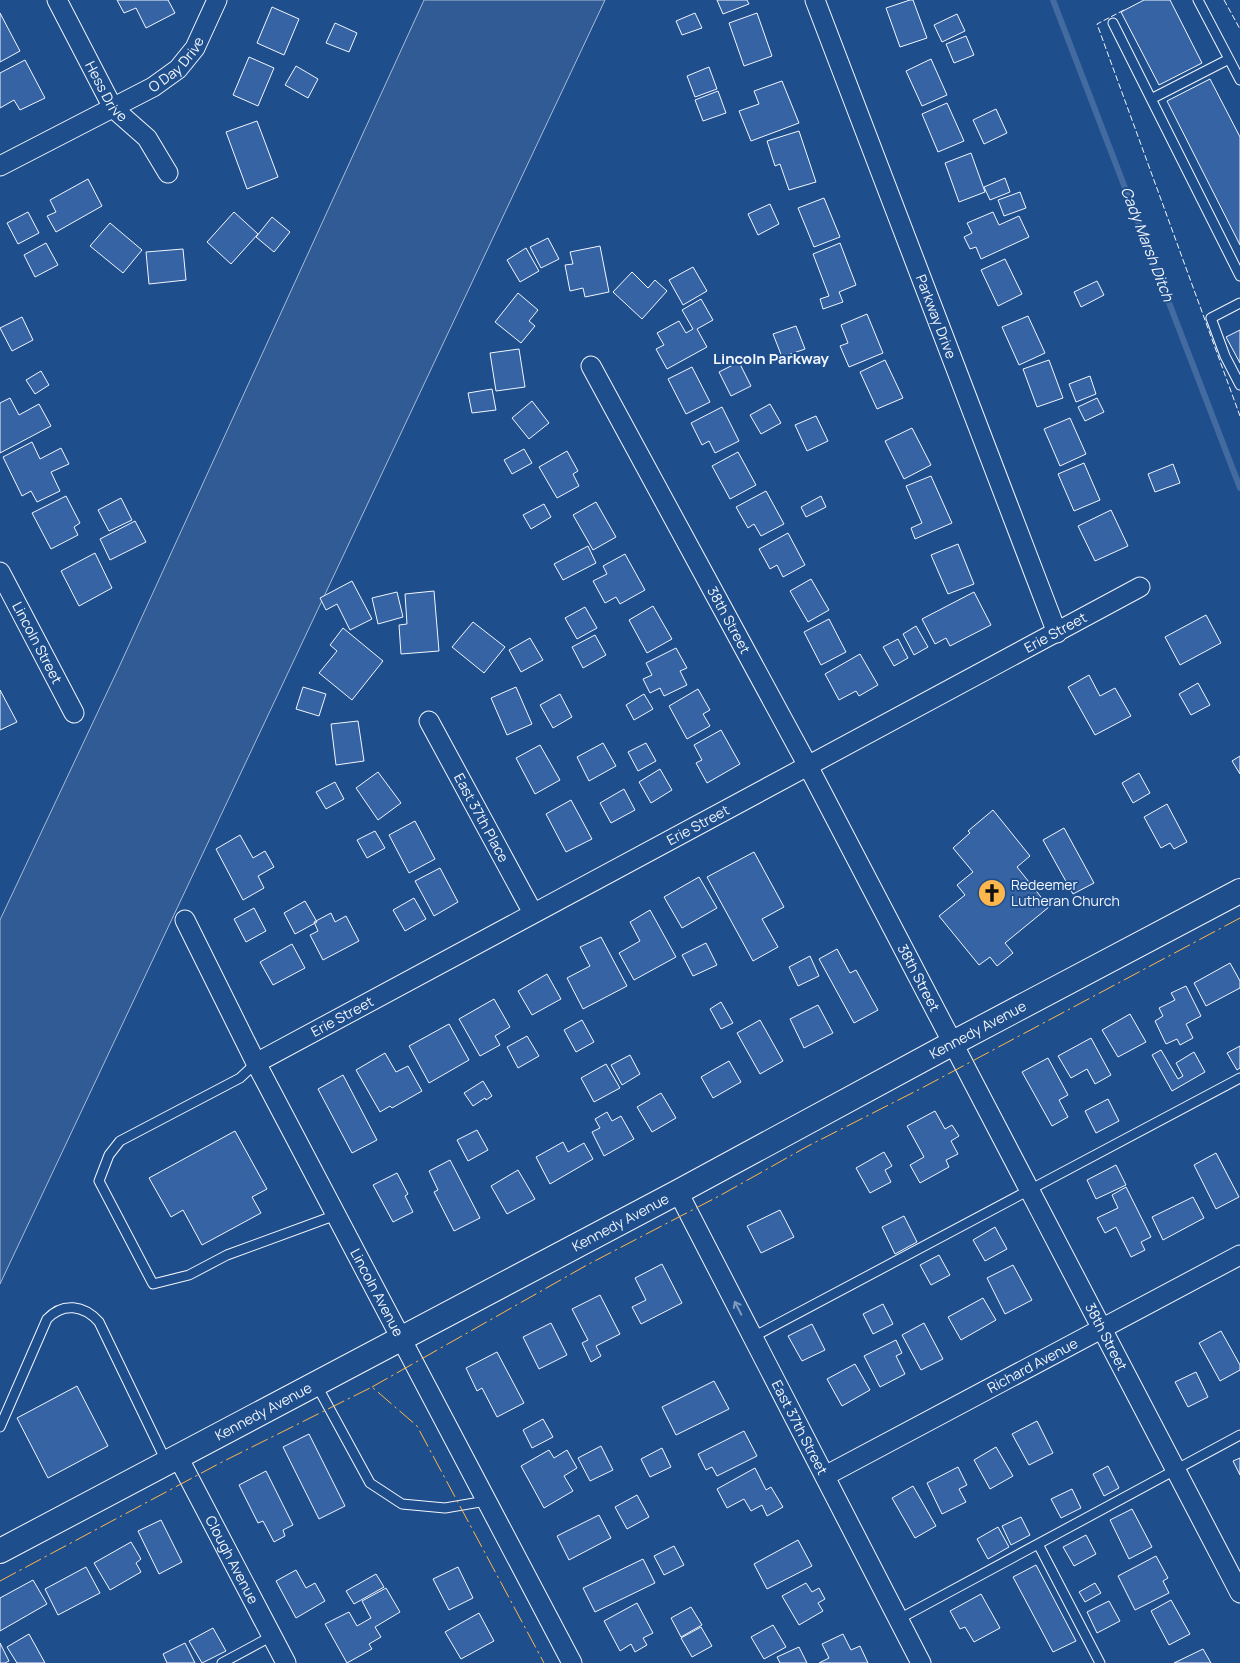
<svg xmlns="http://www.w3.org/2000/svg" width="1240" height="1663" font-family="Manrope,sans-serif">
<rect width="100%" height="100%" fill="#1f4e8c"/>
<path fill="#305b95" stroke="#a8bbd7" d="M424,0H605L0,1284V920L119,667Z"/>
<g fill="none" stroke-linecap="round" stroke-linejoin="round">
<path stroke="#446ba0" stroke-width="6" d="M1053,0L1240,488"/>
</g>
<path fill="#3563a3" stroke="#f2f6ff" d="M117,0H168L175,13L146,28L136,8L124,13Z
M717,0H747L749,4L723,14Z
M910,0H913L927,38L900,47L886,8Z
M1144,0H1170L1202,63L1159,85L1121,12Z
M272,7L299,19L284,55L257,43Z
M0,13L20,51L0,62Z
M695,13L702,28L682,35L676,21Z
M757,13L772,56L744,66L729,23Z
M957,14L965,31L942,42L934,25Z
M335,23L357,33L349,52L326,43Z
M966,36L974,55L954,63L946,44Z
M249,57L274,68L258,106L233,95Z
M931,59L947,95L922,106L906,71Z
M25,60L45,98L20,110L14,100L0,108V73Z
M296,66L318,79L308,98L285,85Z
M709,67L717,89L695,97L687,76Z
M1210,79L1240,137V245L1167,101Z
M782,81L799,123L751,141L739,111L759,104L754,91Z
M718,91L726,113L703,121L695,100Z
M947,103L964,141L938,152L922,114Z
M996,109L1007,133L984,144L973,120Z
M257,121L278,177L247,189L226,132Z
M799,131L816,182L789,190L780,164L775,166L767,141Z
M971,153L985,192L959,202L945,163Z
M1005,178L1010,192L990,200L984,187Z
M88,179L102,206L56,232L47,216L56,212L50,200Z
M1020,192L1026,208L1004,216L998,200Z
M824,198L840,237L814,247L798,208Z
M770,204L779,224L758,235L748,214Z
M28,212L39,233L18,244L7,223Z
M234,212L258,234L231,264L207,242Z
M993,212L999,225L1019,216L1029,237L981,259L976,247L970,249L964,237L972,233L967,223Z
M272,217L290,232L274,252L256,237Z
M110,223L142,250L123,273L90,246Z
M548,238L559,259L541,268L530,247Z
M46,243L58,265L35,277L24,255Z
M840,243L856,285L839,292L843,302L823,309L820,299L829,296L813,254Z
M600,246L609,292L585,297L583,288L570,291L565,265L573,264L570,252Z
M526,248L539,271L520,282L507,260Z
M183,249L186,280L149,284L146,252Z
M1005,259L1022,294L998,306L981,270Z
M693,267L707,291L683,305L669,280Z
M632,272L648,288L655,280L667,291L642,319L613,292Z
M1097,281L1104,295L1081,307L1074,292Z
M518,293L538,310L529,321L535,326L521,343L495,322Z
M701,299L713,320L697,329L707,347L667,369L656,349L664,345L657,333L679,321L686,333L693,329L682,310Z
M867,314L883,353L849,367L840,346L848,343L841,325Z
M1028,316L1045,353L1019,365L1002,327Z
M22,317L33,340L12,351L0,328Z
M796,326L805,349L782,357L773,334Z
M1240,330V363L1226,337Z
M519,349L525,387L496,391L490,353Z
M885,360L903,398L877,409L860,372Z
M1049,360L1063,398L1037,407L1023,369Z
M739,362L751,386L731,396L719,372Z
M692,367L710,402L686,414L668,379Z
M41,371L49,385L35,394L26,380Z
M1090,376L1096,394L1076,402L1069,384Z
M492,389L496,410L472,413L468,393Z
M10,398L19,415L39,404L51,426L0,453V403Z
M1097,398L1104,412L1085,421L1078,407Z
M532,401L549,423L529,439L512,418Z
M770,404L781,423L761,434L750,415Z
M722,407L739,441L715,453L709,441L702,445L691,423Z
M816,416L828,441L807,451L795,425Z
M1070,418L1086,454L1060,466L1044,429Z
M912,428L931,465L904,479L885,441Z
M32,442L40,459L61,448L69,464L51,472L60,491L37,502L31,491L22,496L3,457Z
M524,449L532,463L512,474L504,460Z
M567,451L578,471L573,474L579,486L557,498L539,467Z
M738,452L756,485L730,499L712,466Z
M1084,463L1100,500L1074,511L1058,474Z
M1173,464L1180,483L1155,492L1148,474Z
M931,476L952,523L915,539L911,528L922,523L906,486Z
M766,491L784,524L761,536L754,524L748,528L736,507Z
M66,496L80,523L74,527L78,535L51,549L32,513Z
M821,496L826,507L806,517L801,507Z
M121,498L132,520L109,531L98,510Z
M596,502L616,537L593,550L573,515Z
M544,504L551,517L531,529L523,515Z
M1111,510L1128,546L1095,561L1078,526Z
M135,521L146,542L110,560L100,539Z
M788,533L805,565L783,577L777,565L770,569L759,549Z
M958,544L974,584L948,594L931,555Z
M588,546L596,563L563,580L554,564Z
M95,553L112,588L79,606L61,571Z
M625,554L645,590L620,604L616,597L605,603L593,581L607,574L603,566Z
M811,579L829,610L808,622L790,591Z
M352,581L372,619L350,630L337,604L326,610L320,598Z
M434,591L439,651L401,654L399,625L407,624L405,594Z
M397,592L403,617L378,624L372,598Z
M974,592L991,625L950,646L946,638L935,644L922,619Z
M653,606L672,639L647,653L629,620Z
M585,607L597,628L577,639L565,618Z
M1206,615L1221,643L1180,665L1165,637Z
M829,619L846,652L821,665L804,632Z
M473,622L505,647L484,673L452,647Z
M916,626L928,647L914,655L903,634Z
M343,628L383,661L352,700L319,673L337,651L330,645Z
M595,635L606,655L583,668L572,647Z
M530,638L543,660L521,672L509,650Z
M898,639L908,658L894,666L883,647Z
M676,648L687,668L680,671L687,685L664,696L660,688L650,693L643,679L652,675L646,663Z
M860,654L878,685L859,696L856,691L839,700L825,674Z
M1089,675L1100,696L1115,688L1131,716L1095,735L1068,687Z
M1198,683L1210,705L1191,715L1179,694Z
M303,687L326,694L319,716L296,709Z
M516,687L532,724L507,735L491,698Z
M698,689L710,710L703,714L710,726L687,739L669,706Z
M0,690L17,722L0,730Z
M560,694L572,717L553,728L540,705Z
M644,694L653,709L634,720L626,705Z
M358,721L364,761L336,765L331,724Z
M721,730L740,764L707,783L696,763L702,760L694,745Z
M603,743L616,766L589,781L577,757Z
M646,743L656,761L638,771L628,752Z
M540,745L560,780L535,794L516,758Z
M1240,756V774L1232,761Z
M660,769L672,790L651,803L639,782Z
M378,772L401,803L378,820L356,788Z
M1139,773L1150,793L1133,803L1122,783Z
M335,782L344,799L326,809L316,792Z
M624,789L635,810L611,823L600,803Z
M571,800L592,839L566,852L546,814Z
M1167,804L1187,842L1174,849L1170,843L1161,848L1144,817Z
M993,810L1030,856L1017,867L1049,907L1005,943L1013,953L997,966L990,957L979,965L939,916L965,895L957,885L973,872L953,848L970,833L968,831Z
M415,821L435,859L409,873L389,835Z
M1064,828L1094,883L1073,894L1043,840Z
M375,831L385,848L367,858L357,840Z
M240,835L253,858L265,851L274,867L258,876L264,888L243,900L216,849Z
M754,852L784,907L762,919L778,947L753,961L707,877Z
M440,868L458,902L434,916L415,881Z
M699,877L717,908L682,928L664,897Z
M414,898L426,919L405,931L393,910Z
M305,901L317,922L295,934L284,913Z
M254,908L266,931L246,942L234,919Z
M650,910L676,957L634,980L619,953L640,941L630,922Z
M331,913L335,922L346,916L359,941L323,960L310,935L318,931L314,922Z
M601,937L627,986L583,1009L567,978L590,966L580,947Z
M706,943L717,965L693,976L682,955Z
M292,944L305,968L273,985L260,962Z
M837,949L850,973L856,970L878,1010L854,1023L819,959Z
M810,956L819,976L798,986L789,967Z
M1230,963L1240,981V988L1206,1006L1194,983Z
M547,974L561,999L532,1015L518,991Z
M1186,986L1201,1016L1186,1024L1193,1038L1180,1045L1177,1039L1166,1044L1155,1021L1163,1016L1159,1008L1175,1000L1171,993Z
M494,999L510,1027L495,1036L500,1045L480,1056L459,1019Z
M721,1002L733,1023L721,1029L710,1009Z
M818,1005L833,1033L804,1048L790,1019Z
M1130,1014L1146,1042L1118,1057L1102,1030Z
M582,1020L594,1042L576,1052L564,1030Z
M760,1020L783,1061L760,1074L737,1033Z
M449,1024L469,1060L429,1083L409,1046Z
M527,1036L539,1056L518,1068L507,1047Z
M1091,1038L1111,1075L1095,1084L1087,1069L1071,1078L1058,1056Z
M1240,1046V1068L1237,1070L1227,1053Z
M1161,1050L1178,1079L1183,1076L1176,1063L1194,1052L1205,1072L1172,1091L1152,1055Z
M385,1053L396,1072L408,1066L422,1091L392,1108L390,1106L380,1112L356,1070Z
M630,1055L640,1074L622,1085L611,1065Z
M1048,1058L1068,1095L1059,1100L1068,1117L1052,1126L1022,1072Z
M729,1061L741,1082L713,1098L701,1077Z
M606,1064L620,1088L594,1102L581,1078Z
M343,1075L377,1140L352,1153L318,1089Z
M483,1081L492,1096L486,1100L485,1098L473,1106L464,1093Z
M661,1093L676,1118L652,1132L637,1107Z
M1108,1099L1119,1121L1096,1133L1085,1111Z
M935,1111L945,1129L952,1125L959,1136L951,1141L958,1154L946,1160L949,1167L920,1183L910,1165L924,1157L907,1126Z
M607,1112L612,1121L621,1116L634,1139L604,1156L592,1132L600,1128L595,1119Z
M477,1130L488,1150L468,1161L457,1140Z
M235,1131L267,1189L252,1197L261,1213L202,1245L183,1210L171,1217L149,1178Z
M563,1142L568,1152L584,1143L593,1159L550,1184L536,1157Z
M884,1152L892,1166L885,1170L891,1182L870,1193L856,1168Z
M1216,1153L1239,1197L1216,1209L1194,1165Z
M450,1160L480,1218L454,1231L434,1192L438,1190L429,1171Z
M1116,1165L1126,1185L1096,1199L1087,1180Z
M518,1170L535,1199L507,1214L491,1186Z
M397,1173L408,1194L405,1196L413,1212L393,1222L373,1185Z
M1126,1187L1151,1237L1141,1242L1145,1250L1131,1257L1116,1227L1105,1233L1097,1218L1118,1208L1112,1195Z
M1193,1197L1204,1218L1163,1240L1152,1217Z
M780,1210L794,1237L761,1253L747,1226Z
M904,1216L917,1242L895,1254L882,1227Z
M995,1227L1007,1249L985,1261L973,1240Z
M939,1255L950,1275L931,1285L920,1265Z
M662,1264L682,1303L641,1324L632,1307L646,1300L635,1278Z
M1013,1265L1032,1300L1005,1314L987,1278Z
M600,1295L620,1334L596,1346L601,1356L591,1362L582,1343L588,1340L572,1309Z
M983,1298L996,1320L961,1340L948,1317Z
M883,1304L893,1324L873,1334L863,1314Z
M551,1323L567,1355L539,1369L523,1337Z
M924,1323L943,1359L921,1370L902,1335Z
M812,1324L825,1350L802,1361L788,1336Z
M1221,1331L1240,1365V1370L1220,1381L1199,1343Z
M896,1340L902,1353L896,1356L905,1374L880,1387L864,1356Z
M497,1352L524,1403L497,1417L482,1388L477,1391L466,1368Z
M855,1364L870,1390L842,1406L827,1379Z
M1196,1372L1208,1397L1188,1407L1175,1382Z
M714,1381L729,1409L676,1435L662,1407Z
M77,1386L108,1446L48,1478L17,1418Z
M543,1419L553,1437L532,1448L523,1430Z
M1037,1421L1053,1453L1029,1465L1012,1434Z
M744,1431L757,1456L717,1476L712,1467L706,1470L698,1454Z
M309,1434L345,1506L319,1519L283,1447Z
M601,1446L613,1470L590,1481L578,1458Z
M996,1447L1013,1476L990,1489L974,1460Z
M662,1448L671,1467L650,1477L641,1459Z
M549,1450L554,1458L567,1450L577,1468L564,1476L573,1491L544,1508L521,1466Z
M1240,1458V1475L1233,1461Z
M1108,1466L1119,1488L1104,1496L1093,1474Z
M958,1467L967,1485L959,1489L966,1502L942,1514L927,1483Z
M755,1468L766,1490L771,1487L783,1507L767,1516L762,1505L751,1511L744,1499L727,1508L717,1489Z
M266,1471L293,1525L283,1530L285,1536L274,1542L263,1521L258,1523L239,1485Z
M913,1486L936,1526L915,1538L892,1498Z
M1072,1489L1081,1508L1061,1518L1051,1499Z
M637,1495L649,1517L627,1529L615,1507Z
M1132,1509L1152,1547L1129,1559L1110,1520Z
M599,1515L611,1538L569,1560L557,1536Z
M1021,1517L1030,1535L1011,1545L1002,1526Z
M161,1520L182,1562L159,1574L138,1531Z
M998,1527L1009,1547L988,1559L977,1539Z
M1086,1535L1096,1554L1074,1566L1063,1547Z
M798,1540L812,1566L767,1589L754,1564Z
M131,1542L141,1559L136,1563L141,1572L110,1590L94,1563Z
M674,1546L684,1565L664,1575L654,1556Z
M1156,1556L1168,1578L1163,1581L1169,1593L1135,1610L1118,1576Z
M643,1559L655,1583L595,1612L583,1588Z
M1036,1565L1076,1641L1053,1652L1013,1577Z
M86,1567L100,1593L58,1615L45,1589Z
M458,1567L473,1598L449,1610L433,1579Z
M296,1570L306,1588L315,1583L325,1601L296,1618L276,1581Z
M376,1574L384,1587L354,1604L346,1591Z
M33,1580L47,1604L0,1631V1598Z
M806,1583L812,1592L819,1588L825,1599L818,1603L823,1611L799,1625L782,1596Z
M1095,1583L1101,1593L1085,1602L1079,1592Z
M386,1588L400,1612L375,1627L381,1637L369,1644L372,1649L347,1663L325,1624L349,1612L357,1626L371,1618L362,1601Z
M981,1594L1000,1628L974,1642L965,1627L960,1629L950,1611Z
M1171,1600L1190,1634L1169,1645L1151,1611Z
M1109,1601L1120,1621L1097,1633L1087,1612Z
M637,1603L653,1633L643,1638L647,1645L635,1652L631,1644L620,1651L604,1621Z
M691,1607L702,1625L681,1637L671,1618Z
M479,1613L494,1641L461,1659L445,1632Z
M773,1625L786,1647L764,1659L751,1637Z
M701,1627L712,1646L692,1657L681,1638Z
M213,1628L226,1651L202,1663L189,1641Z
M29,1634L45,1663H17L7,1647Z
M843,1634L851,1650L860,1646L868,1663H819L829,1658L822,1644Z
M0,1643L9,1661L5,1663H0Z
M185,1643L195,1663H167L163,1654Z
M799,1647L807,1663H780L777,1657Z
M1203,1649L1211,1663H1174Z"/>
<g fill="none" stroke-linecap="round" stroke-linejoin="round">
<defs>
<path id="service" d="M1198,0L1240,80
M1113,23L1240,276
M1151,99L1229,59
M1240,303L1211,318L1225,356L1240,385
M256,1063L240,1078L120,1141L109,1155L99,1181L153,1284L189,1275L227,1255L336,1215
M753,1337L1240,1078
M316,1384L370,1483L402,1504L445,1508L486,1501
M0,1427L47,1319C63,1302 84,1305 99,1322L166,1461
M1038,1544L1100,1663
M899,1619L1240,1435
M222,1663L272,1636"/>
<g id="minor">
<path id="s1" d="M57,0L113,108L147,138L168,173"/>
<path id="s2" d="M815,0L1057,633"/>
<path id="s3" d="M0,166L153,87L178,69L195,48L217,0"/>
<path id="s4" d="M591,366L808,766L1240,1593"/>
<path id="s5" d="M0,572L74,713"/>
<path id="s6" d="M429,721L533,913"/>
<path id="s7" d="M185,920L256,1063L572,1663"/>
<path id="s8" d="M256,1063L1140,587"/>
<path id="s9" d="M678,1192L921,1663"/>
<path id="s10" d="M178,1457L286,1663"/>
<path id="s11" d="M825,1476L1240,1255"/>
</g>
<g id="tertiary">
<path id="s12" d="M0,1551L678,1192L953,1043L1240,891"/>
</g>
</defs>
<use href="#service" stroke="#f2f6ff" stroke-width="11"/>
<use href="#minor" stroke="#f2f6ff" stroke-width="21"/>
<use href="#tertiary" stroke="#f2f6ff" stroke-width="26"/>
<use href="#service" stroke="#1f4e8c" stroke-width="9"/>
<use href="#minor" stroke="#1f4e8c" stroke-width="19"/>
<use href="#tertiary" stroke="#1f4e8c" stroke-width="24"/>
<path stroke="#f2f6ff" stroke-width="1" stroke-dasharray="6 2.5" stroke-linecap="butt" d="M1224,0L1240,29
M1124,10L1097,24L1240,416"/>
<path stroke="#ffb74d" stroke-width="1" stroke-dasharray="18 4 2.5 4" stroke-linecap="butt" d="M372,1387L587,1265L721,1195L808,1146L920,1089L1240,918
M0,1581L222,1462L372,1387L417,1426L544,1663"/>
</g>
<defs><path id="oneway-shaft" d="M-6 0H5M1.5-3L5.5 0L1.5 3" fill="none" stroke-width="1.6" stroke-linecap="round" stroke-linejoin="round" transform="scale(1.25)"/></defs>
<use stroke="#7e9ac0" href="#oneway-shaft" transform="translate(738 1308) rotate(-117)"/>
<defs>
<symbol id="church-disc" viewBox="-11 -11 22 22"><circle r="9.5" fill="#ffb74d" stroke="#1f4e8c"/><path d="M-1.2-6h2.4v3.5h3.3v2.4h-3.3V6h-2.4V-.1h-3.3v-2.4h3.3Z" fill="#111"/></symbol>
</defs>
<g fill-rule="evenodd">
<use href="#church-disc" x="976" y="877" width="32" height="32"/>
</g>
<g text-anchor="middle" stroke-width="4" stroke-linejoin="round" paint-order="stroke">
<g font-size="14" fill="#f2f6ff" stroke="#1f4e8c">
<text dy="5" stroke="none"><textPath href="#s3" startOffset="205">O Day Drive</textPath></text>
<text dy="5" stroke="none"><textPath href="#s1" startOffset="104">Hess Drive</textPath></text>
<text dy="5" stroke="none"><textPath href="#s2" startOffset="339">Parkway Drive</textPath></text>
<text dy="5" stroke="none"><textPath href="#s4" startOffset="289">38th Street</textPath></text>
<text dy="5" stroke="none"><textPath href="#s8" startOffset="908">Erie Street</textPath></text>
<text dy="5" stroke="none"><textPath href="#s5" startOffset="80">Lincoln Street</textPath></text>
<text dy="5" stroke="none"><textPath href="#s6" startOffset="110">East 37th Place</textPath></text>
<text dy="5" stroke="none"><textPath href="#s8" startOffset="502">Erie Street</textPath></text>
<text dy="5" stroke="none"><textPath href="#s4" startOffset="694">38th Street</textPath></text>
<text dy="5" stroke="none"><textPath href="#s8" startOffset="98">Erie Street</textPath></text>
<text dy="5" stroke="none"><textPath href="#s12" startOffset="1108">Kennedy Avenue</textPath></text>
<text dy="5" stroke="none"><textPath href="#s12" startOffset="702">Kennedy Avenue</textPath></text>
<text dy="5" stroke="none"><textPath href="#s7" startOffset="419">Lincoln Avenue</textPath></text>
<text dy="5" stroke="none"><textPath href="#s4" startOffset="1099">38th Street</textPath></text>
<text dy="5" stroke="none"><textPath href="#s11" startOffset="235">Richard Avenue</textPath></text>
<text dy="5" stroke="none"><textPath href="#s12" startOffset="298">Kennedy Avenue</textPath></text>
<text dy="5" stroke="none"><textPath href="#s9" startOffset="265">East 37th Street</textPath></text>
<text dy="5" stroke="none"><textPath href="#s10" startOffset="116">Clough Avenue</textPath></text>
</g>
<g font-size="14" fill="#f2f6ff" stroke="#1f4e8c" text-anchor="start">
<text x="1011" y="890">Redeemer<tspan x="1011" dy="16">Lutheran Church</tspan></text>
</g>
<g font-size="15" font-style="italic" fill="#f2f6ff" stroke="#1f4e8c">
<text transform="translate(1147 244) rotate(69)" y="5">Cady Marsh Ditch</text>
</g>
<g font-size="15" font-weight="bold" fill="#f2f6ff" stroke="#1f4e8c">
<text x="771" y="364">Lincoln Parkway</text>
</g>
</g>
</svg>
